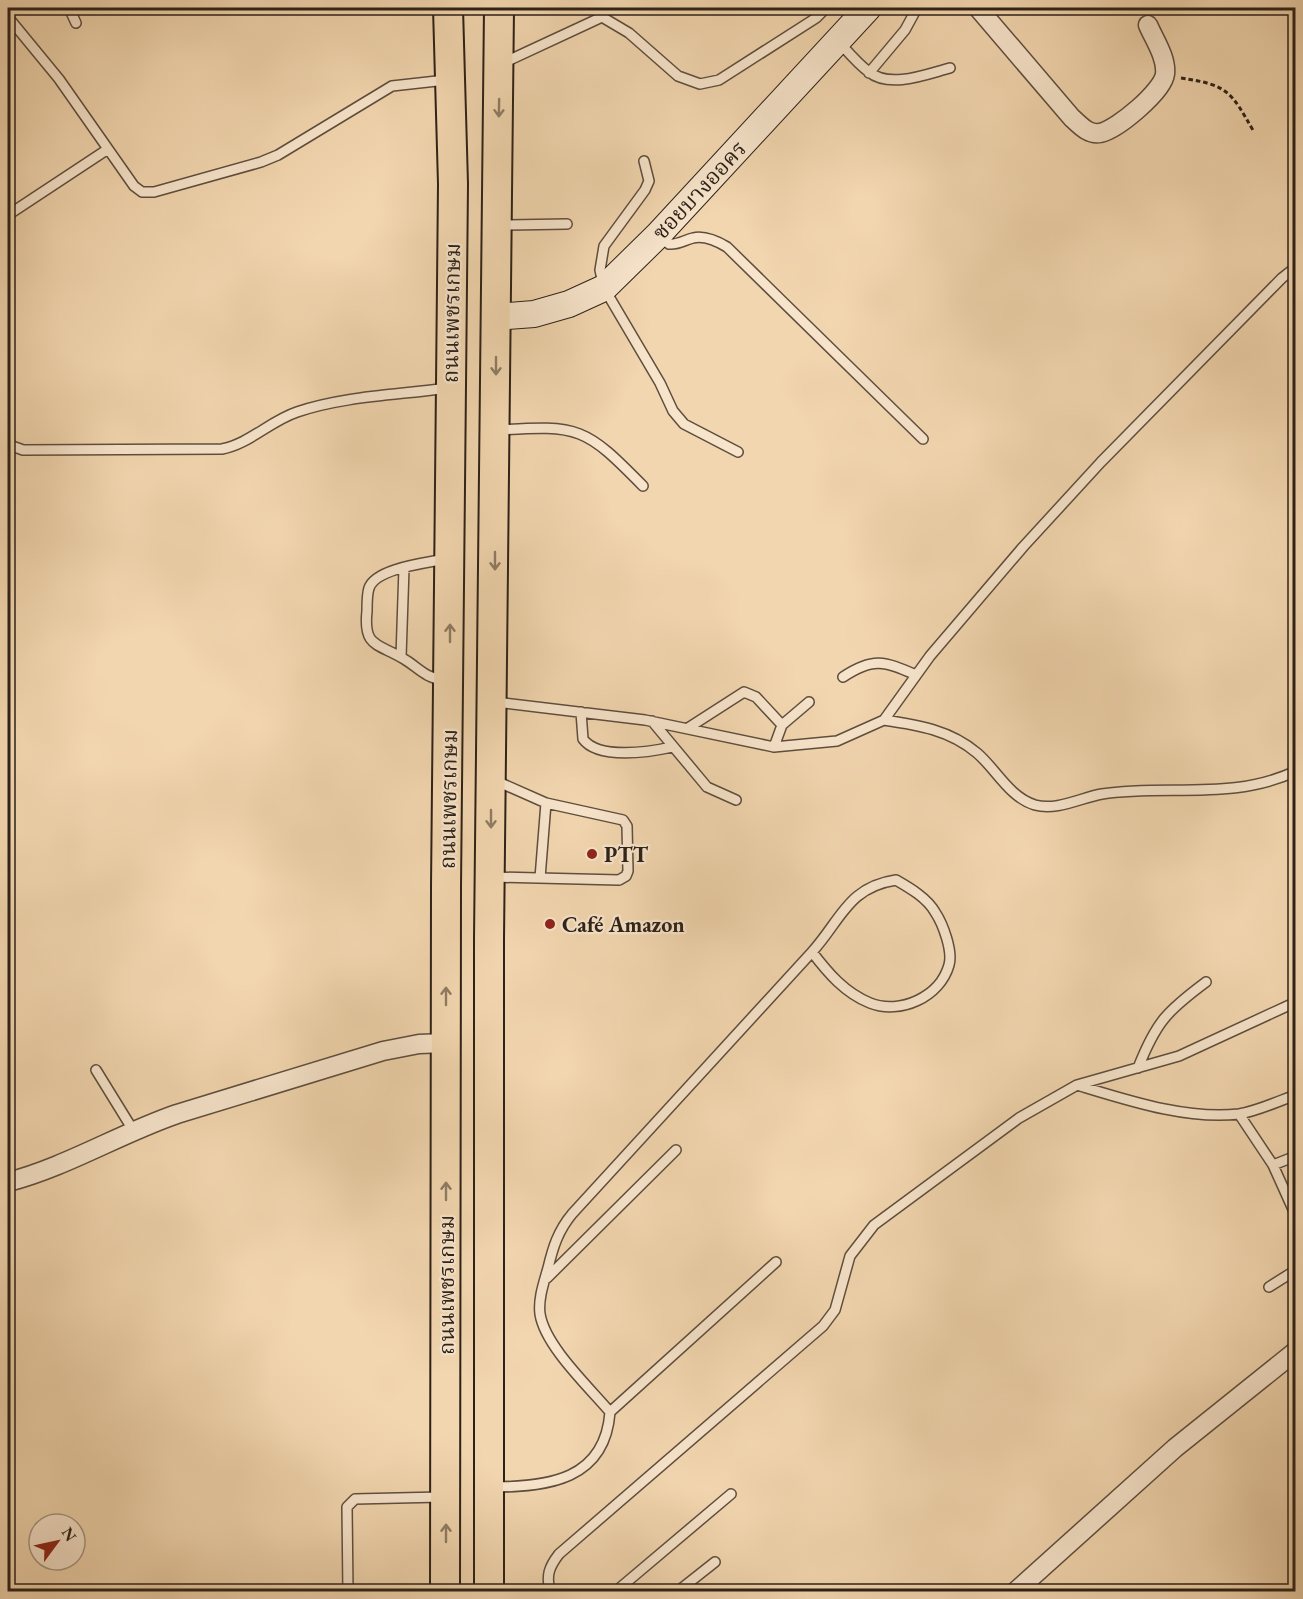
<svg xmlns="http://www.w3.org/2000/svg" width="1303" height="1599" font-family="'EB Garamond','Noto Serif Thai',serif">
<rect width="100%" height="100%" fill="#f2d6af"/>
<filter id="stains"><feTurbulence type="fractalNoise" baseFrequency=".00333" numOctaves="4"/><feColorMatrix values="0 0 0 0 .2 0 0 0 0 .09 0 0 0 0 .02 0 0 0 .5 -.17"/></filter>
<radialGradient id="worn" r=".72"><stop offset=".6" stop-color="#630" stop-opacity="0"/><stop offset="1" stop-color="#630" stop-opacity=".3"/></radialGradient>
<g fill="none" stroke-linecap="round" stroke-linejoin="round">
<defs>
<path id="lane" d="M69,8L76,23
M8,17L59,79L134,186L142,192H154L261,162L278,155L392,86L446,80
M839,42C848,52 858,64 869,72C890,89 927,74 950,68
M501,64L602,17L629,33L678,76L700,84L719,80L816,18L826,8
M869,73L905,30L917,8
M644,161L649,181L645,190L604,246L600,270L604,288L660,383L673,411L684,424L738,452
M8,215L108,149
M500,225L567,224
M659,236L669,244C679,245 684,240 693,238C705,235 717,241 727,247L923,439
M498,430C580,425 585,427 643,486
M8,440L12,446L23,450L222,449C249,444 270,421 297,412C344,396 398,395 448,388
M401,657L404,568
M843,677C873,657 884,661 916,675
M444,680C425,678 419,668 404,659C378,643 363,648 367,611C367,603 367,594 369,588C376,568 427,563 445,559
M496,702L645,720L774,747L837,741L884,720L930,656L1023,547L1101,462L1282,278L1296,267
M581,712L583,739C598,760 650,752 672,747
M884,720C918,725 950,730 977,753C996,769 1009,797 1035,805C1057,811 1080,798 1102,794C1167,784 1233,801 1296,771
M652,721L707,787L736,800
M688,728L744,692L756,697L782,725
M774,747L782,725L809,702
M493,877L619,880L626,876L628,871L627,826L623,820L546,803L494,780
M540,878L546,803
M1138,1068C1156,1022 1167,1011 1206,982
M96,1070L133,1130
M1077,1085C1127,1100 1186,1120 1239,1114C1258,1111 1278,1101 1296,1095
M1239,1114L1273,1165L1296,1216
M1273,1165L1296,1156
M547,1278L676,1150
M1269,1287L1296,1270
M610,1412C589,1387 545,1346 540,1314C538,1299 544,1282 548,1268C553,1247 558,1231 572,1214L812,952C841,920 848,887 896,880C910,888 927,898 935,912C943,924 953,951 949,965C940,997 900,1015 870,1003C845,993 828,973 812,952
M492,1487C548,1487 605,1480 610,1412L776,1262
M348,1592L347,1507L355,1499L441,1497
M550,1592C546,1575 549,1567 559,1554L823,1326L835,1310L850,1256L874,1225L1019,1118L1077,1085L1179,1056L1296,1002
M615,1592L731,1494
M677,1592L715,1562"/>
<path id="street" d="M978,8L1072,118C1080,125 1088,135 1100,133C1118,129 1163,91 1165,74C1167,58 1154,39 1148,25
M8,1182C66,1167 119,1134 177,1114L383,1051L419,1044L446,1043
M1015,1592L1175,1448L1296,1351"/>
<path id="secondary" d="M496,317L534,314L569,304L604,288L658,235L868,8"/>
<path id="primary" d="M445,1592L446,887L453,184L448,8
M489,1592V939L499,8"/>
</defs>
<use href="#lane" stroke="#5e4e3e" stroke-width="12"/>
<use href="#street" stroke="#5e4e3e" stroke-width="21"/>
<use href="#secondary" stroke="#2c2118" stroke-width="28"/>
<use href="#primary" stroke="#2c2118" stroke-width="32"/>
<path stroke="#2c2118" stroke-width="3" stroke-dasharray="4.5 3" stroke-linecap="butt" d="M1181,78C1229,85 1231,92 1254,132"/>
<use href="#lane" stroke="#f7e4cb" stroke-width="9"/>
<use href="#street" stroke="#f7e4cb" stroke-width="18"/>
<use href="#secondary" stroke="#f7e4cb" stroke-width="26"/>
<use href="#primary" stroke="#f2d6af" stroke-width="28"/>
</g>
<defs><path id="oneway-shaft" d="M-6 0H5M1.5-3L5.5 0L1.5 3" fill="none" stroke-width="1.6" stroke-linecap="round" stroke-linejoin="round" transform="scale(1.5)"/></defs>
<g stroke="#8f7c64">
<use href="#oneway-shaft" transform="translate(499 108) rotate(91)"/>
<use href="#oneway-shaft" transform="translate(496 366) rotate(90)"/>
<use href="#oneway-shaft" transform="translate(495 561) rotate(90)"/>
<use href="#oneway-shaft" transform="translate(450 633) rotate(-90)"/>
<use href="#oneway-shaft" transform="translate(491 819) rotate(90)"/>
<use href="#oneway-shaft" transform="translate(446 996) rotate(-90)"/>
<use href="#oneway-shaft" transform="translate(446 1191) rotate(-90)"/>
<use href="#oneway-shaft" transform="translate(446 1533) rotate(-90)"/>
</g>
<g fill="#8f2418" stroke="#f7e4cb" stroke-width="2">
<circle cx="592" cy="854" r="6"/>
<circle cx="550" cy="924" r="6"/>
</g>
<g text-anchor="middle" stroke-width="4.5" stroke-linejoin="round" paint-order="stroke">
<g font-size="22" fill="#2c2118" stroke="#f7e4cb">
<text transform="translate(699 190) rotate(-47)" y="8">ซอยบางออคร</text>
<text transform="translate(451 313) rotate(-89)" y="8">ถนนเพชรเกษม</text>
<text transform="translate(448 799) rotate(-89)" y="8">ถนนเพชรเกษม</text>
<text transform="translate(446 1285) rotate(-90)" y="8">ถนนเพชรเกษม</text>
</g>
<g font-size="22" font-weight="bold" fill="#2c2118" stroke="#f7e4cb" text-anchor="start">
<text x="604" y="862">PTT</text>
<text x="562" y="932">Café Amazon</text>
</g>
</g>
<rect width="1303" height="1599" fill="none" stroke="#f2d6af" stroke-width="30"/>
<rect x="9" y="9" width="1285" height="1581" fill="none" stroke="#2c2118" stroke-width="3"/>
<rect x="15" y="15" width="1273" height="1569" fill="none" stroke="#2c2118" stroke-width="1.5"/>
<g transform="translate(57 1542) rotate(57)"><circle r="28" fill="#f7e4cb" stroke="#a69683" stroke-width="1.5"/>
<path d="M0-4.5L10 22L0 15L-10 22Z" fill="#8f2418"/>
<text y="-9" font-size="16" font-weight="bold" text-anchor="middle" fill="#2c2118">N</text>
</g>
<rect width="100%" height="100%" filter="url(#stains)"/>
<rect width="100%" height="100%" fill="url(#worn)"/>
</svg>
